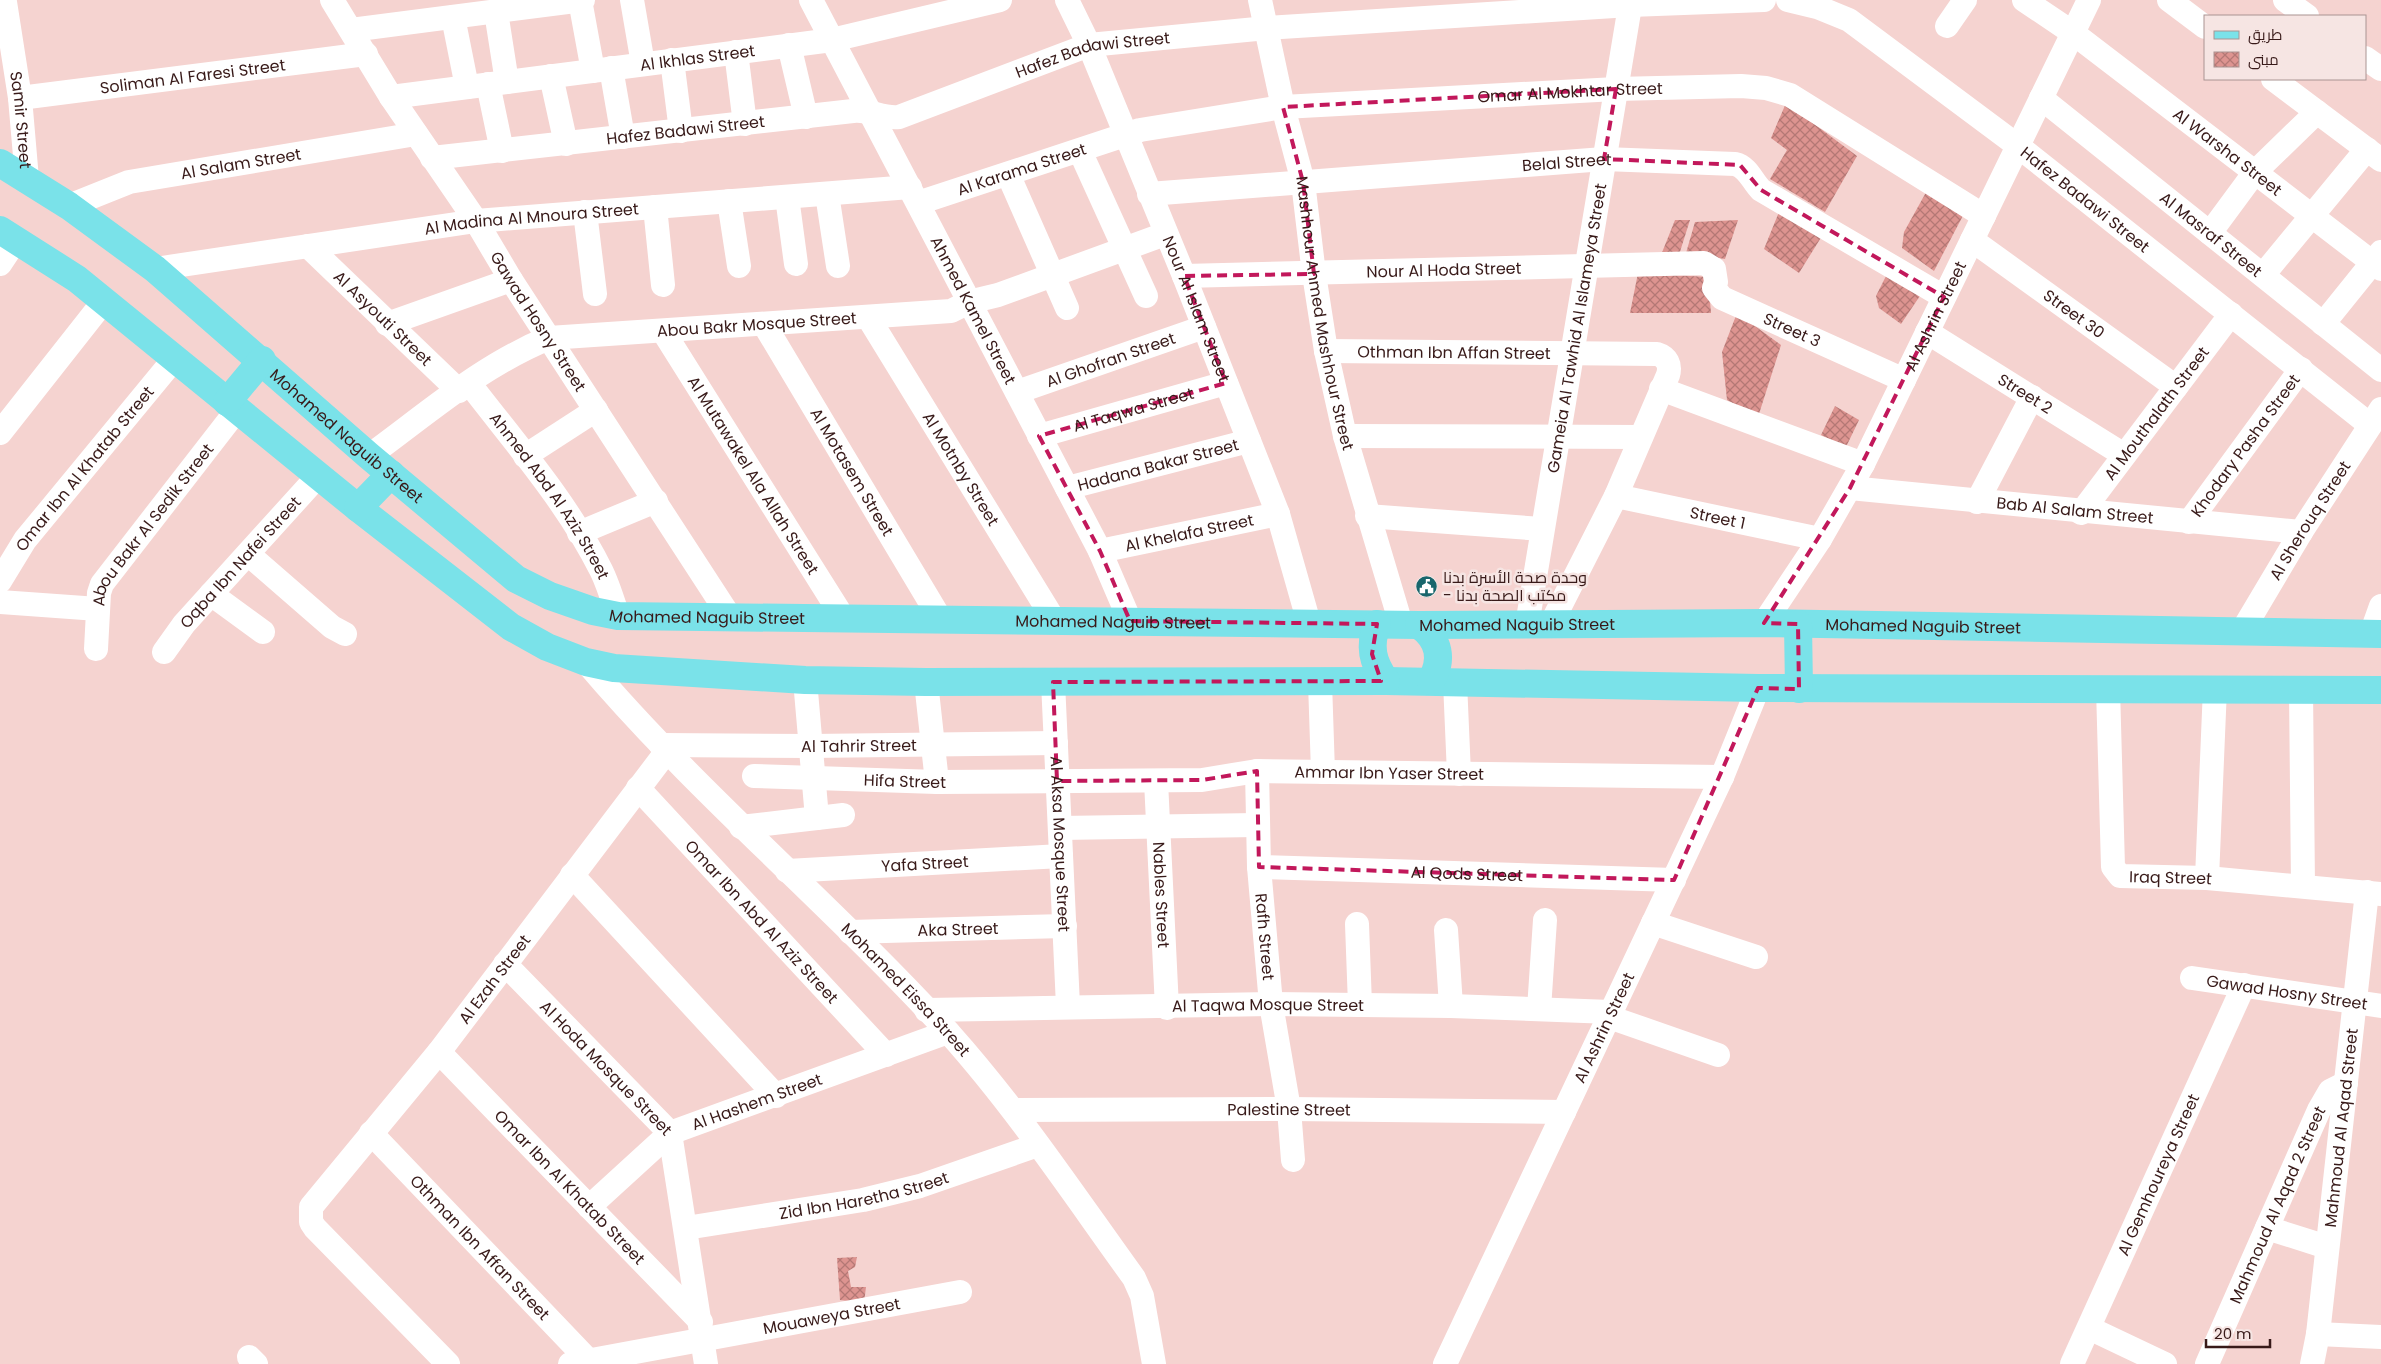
<svg xmlns="http://www.w3.org/2000/svg" width="2381" height="1364" font-family="Poppins,Cairo,sans-serif">
<defs>
<pattern id="building-cross-hatch" width="8" height="8" patternUnits="userSpaceOnUse" patternTransform="scale(1.25)"><rect width="8" height="8" fill="#dd9490"/><path d="M0 0l8 8M0 8l8-8" fill="none" stroke="#b47875"/></pattern>
</defs>
<rect width="100%" height="100%" fill="#f5d3d0"/>
<path fill="url(#building-cross-hatch)" d="M1786,103L1857,156L1825,212L1770,179L1787,150L1771,138Z
M1929,187L1968,206L1934,271L1902,248L1904,232Z
M1781,207L1822,236L1799,273L1764,249Z
M1675,220H1690L1678,258L1661,255Z
M1738,220L1725,259L1686,253L1695,222Z
M1891,266L1926,287L1901,324L1879,308L1876,296Z
M1638,273L1708,277L1711,313H1630Z
M1737,313L1781,345L1758,417L1727,400L1722,352Z
M1835,406L1859,420L1846,447L1821,435Z
M857,1257L855,1267L848,1271L851,1287H866L864,1303L840,1300L837,1258Z"/>
<g fill="none" stroke-linecap="round" stroke-linejoin="round">
<g stroke="#fff" stroke-width="24">
<path id="s1" d="M332,0L391,97L476,221L511,280L730,617"/>
<path d="M580,0L593,71"/>
<path d="M632,0L643,64"/>
<path id="s2" d="M811,0L1100,551L1130,621"/>
<path id="s3" d="M1067,0L1089,45L1184,276L1278,514L1309,623"/>
<path id="s4" d="M1260,0L1283,107L1303,182L1314,274L1326,351L1345,436L1401,624"/>
<path id="s5" d="M1788,0L1817,7L1849,20L2018,146L2370,425"/>
<path id="s6" d="M2024,0L2073,33L2381,269"/>
<path d="M2169,0L2205,27"/>
<path d="M2285,0L2307,16"/>
<path id="s7" d="M5,2L20,98L27,179"/>
<path d="M496,12L507,82"/>
<path d="M453,17L467,87"/>
<path d="M1947,26L1965,0"/>
<path d="M351,30L583,0"/>
<path d="M789,45L806,117"/>
<path d="M736,52L745,124"/>
<path d="M2365,58L2381,69"/>
<path d="M672,60L681,131"/>
<path d="M611,68L623,137"/>
<path d="M551,76L566,144"/>
<path d="M2273,79L2381,160"/>
<path d="M488,84L502,151"/>
<path id="s8" d="M391,97L832,40L1000,0"/>
<path id="s9" d="M20,98L366,54"/>
<path id="s10" d="M2041,98L2381,370"/>
<path d="M1080,151L1146,296"/>
<path id="s11" d="M432,158L853,111C870,109 882,119 899,117L1089,45L1267,28L1630,5L1764,0"/>
<path d="M1008,174L1067,308"/>
<path d="M827,194L838,266"/>
<path id="s12" d="M1149,194L1604,159L1735,164C1748,167 1752,181 1761,190L1944,297"/>
<path d="M787,197L796,264"/>
<path d="M729,201L739,266"/>
<path id="s13" d="M918,203L1140,130L1283,107L1616,89L1741,86L1766,88L1790,95L1984,216"/>
<path id="s14" d="M69,206L129,182L416,134"/>
<path d="M655,207L663,285"/>
<path d="M585,212L595,294"/>
<path d="M2210,233L2255,172L2317,112"/>
<path id="s15" d="M1972,240L2176,387"/>
<path id="s16" d="M308,246L459,391"/>
<path d="M0,264L16,240"/>
<path id="s17" d="M155,269L476,221L910,187"/>
<path d="M2263,275L2367,149"/>
<path id="s18" d="M1184,276L1704,263L1714,269L1716,282L1714,288L1722,298L1904,380"/>
<path id="s19" d="M868,317L1054,620"/>
<path d="M387,324L511,280"/>
<path id="s20" d="M764,324L941,620"/>
<path d="M2323,324L2381,252"/>
<path id="s21" d="M663,331L844,619"/>
<path id="s22" d="M1927,332L2124,455"/>
<path id="s23" d="M1326,351L1657,354C1667,357 1671,365 1668,375L1616,496L1550,626"/>
<path id="s24" d="M469,383C515,443 567,502 601,570C608,584 613,601 618,616"/>
<path d="M1661,389L1863,464"/>
<path id="s25" d="M1017,392L1204,327"/>
<path d="M0,433L104,301"/>
<path id="s26" d="M1039,436L1226,383"/>
<path d="M1345,436L1641,437"/>
<path id="s27" d="M369,456C427,414 482,365 549,338L951,311L969,302L998,295L1165,234"/>
<path d="M525,456L596,410"/>
<path id="s28" d="M1067,488L1249,441"/>
<path id="s29" d="M1850,488L2301,532"/>
<path id="s30" d="M1616,496L1820,539"/>
<path d="M1977,502L2032,397"/>
<path id="s31" d="M2081,513L2231,314"/>
<path d="M1367,516L1542,529"/>
<path id="s32" d="M2189,522L2301,369"/>
<path d="M579,533L656,501"/>
<path id="s33" d="M1100,551L1278,514"/>
<path d="M248,554L332,627L345,634"/>
<path id="s34" d="M0,581L25,540L175,358"/>
<path d="M211,594L263,632"/>
<path d="M0,602L98,609"/>
<path id="s35" d="M1764,623L1820,539L1863,464L2089,0"/>
<path id="s36" d="M1527,625L1631,0"/>
<path id="s37" d="M2241,633L2301,532L2381,409"/>
<path d="M2371,634L2381,606"/>
<path id="s38" d="M96,649L99,593L102,584L237,410"/>
<path id="s39" d="M164,652L184,624L318,476"/>
<path id="s40" d="M586,662C698,794 832,905 949,1033C1017,1109 1074,1195 1134,1278L1142,1296L1154,1364"/>
<path d="M805,680L817,818"/>
<path d="M926,682L937,782"/>
<path id="s41" d="M1053,682L1068,1006"/>
<path d="M1320,682L1323,772"/>
<path d="M1455,682L1459,774"/>
<path id="s42" d="M2108,688L2113,867L2120,876L2207,878L2381,894"/>
<path d="M2301,689L2303,886"/>
<path id="s43" d="M661,745L811,746L1056,743"/>
<path id="s44" d="M1257,771L1259,867L1271,1004L1289,1109L1293,1160"/>
<path id="s45" d="M754,776L937,782L1202,780L1257,771L1722,777"/>
<path id="s46" d="M1156,781L1167,1008"/>
<path id="s47" d="M638,788L886,1055"/>
<path d="M741,827L843,815"/>
<path d="M1060,828L1257,825"/>
<path id="s48" d="M1259,867L1674,880"/>
<path id="s49" d="M787,871L1061,856"/>
<path d="M572,875L776,1096"/>
<path d="M2207,878L2215,688"/>
<path d="M1653,923L1756,957"/>
<path d="M1357,924L1360,1005"/>
<path d="M1446,930L1451,1006"/>
<path id="s50" d="M850,932L1065,926"/>
<path id="s51" d="M505,964L670,1133L706,1364"/>
<path id="s52" d="M2192,978L2381,1006"/>
<path d="M1539,1009L1545,920"/>
<path id="s53" d="M926,1010L1271,1004L1451,1006L1611,1012"/>
<path d="M1609,1017L1718,1055"/>
<path id="s54" d="M439,1052L701,1322"/>
<path id="s55" d="M1015,1110L1289,1109L1564,1112"/>
<path id="s56" d="M371,1133L588,1360"/>
<path id="s57" d="M589,1207L670,1133L948,1032"/>
<path id="s58" d="M686,1228L863,1200L920,1186L1038,1145"/>
<path d="M2267,1228L2327,1247"/>
<path d="M2089,1328L2165,1364"/>
<path d="M2318,1334L2381,1337"/>
<path d="M249,1357L256,1364"/>
<path id="s59" d="M448,1364L315,1228L311,1222V1207L439,1052L667,751"/>
<path id="s60" d="M570,1364L960,1292"/>
<path id="s61" d="M1445,1364L1722,777L1758,688"/>
<path id="s62" d="M2072,1364L2244,985"/>
<path id="s63" d="M2207,1364L2319,1110L2330,1091L2346,1083"/>
<path id="s64" d="M2312,1364L2318,1334L2367,892"/>
</g>
<g stroke="#7ae2e9" stroke-width="28">
<path id="s65" d="M0,163L69,206L155,269L369,456L516,579L550,596L593,611L618,616L1419,625L1764,623L2381,634"/>
<path d="M0,230L77,279L358,508L511,627L547,647L586,662L614,668L805,680L926,682L1386,681L1758,688L2381,690"/>
<path d="M227,402L262,360"/>
<path d="M358,508L391,474"/>
<path d="M1377,624C1369,646 1372,662 1386,681"/>
<path d="M1798,624L1799,689"/>
<path d="M1419,625C1440,640 1443,660 1431,681"/>
</g>
</g>
<path fill="none" stroke="#c2185b" stroke-width="4" stroke-dasharray="10 6" stroke-linejoin="round" d="M1616,89L1604,159L1740,165L1761,190L1944,297L1850,488L1764,623L1798,624L1799,689L1758,688L1674,880L1259,867L1257,771L1202,780L1057,781L1053,682L1381,681L1372,654L1377,624L1130,621L1100,551L1039,436L1226,383L1184,276L1314,274L1303,182L1283,107Z"/>
<defs>
<symbol id="civic-disc" viewBox="-11 -11 22 22"><circle r="9.5" fill="#18666c" stroke="#f6e5e3"/><path d="M-.6-6.5H3V-4.5H.6V-3L4-1V1h2V6H-6V1h2V-1L-.6-3ZM-1.2 2.5V6h2.4V2.5Z" fill="#fff"/></symbol>
</defs>
<g fill-rule="evenodd">
<use href="#civic-disc" x="1414" y="574" width="25" height="25"/>
</g>
<g text-anchor="middle" stroke-width="5" stroke-linejoin="round" paint-order="stroke">
<g font-size="16" fill="#381a19" stroke="#f6e5e3">
<text dy="6" stroke="none"><textPath href="#s11" startOffset="675">Hafez Badawi Street</textPath></text>
<text dy="6" stroke="none"><textPath href="#s8" startOffset="309">Al Ikhlas Street</textPath></text>
<text dy="6" stroke="none"><textPath href="#s9" startOffset="174">Soliman Al Faresi Street</textPath></text>
<text dy="6" stroke="none"><textPath href="#s13" startOffset="666">Omar Al Mokhtar Street</textPath></text>
<text dy="6" stroke="none"><textPath href="#s7" startOffset="119">Samir Street</textPath></text>
<text dy="6" stroke="none"><textPath href="#s11" startOffset="255">Hafez Badawi Street</textPath></text>
<text dy="6" stroke="none"><textPath href="#s6" startOffset="254">Al Warsha Street</textPath></text>
<text dy="6" stroke="none"><textPath href="#s12" startOffset="419">Belal Street</textPath></text>
<text dy="6" stroke="none"><textPath href="#s14" startOffset="178">Al Salam Street</textPath></text>
<text dy="6" stroke="none"><textPath href="#s13" startOffset="109">Al Karama Street</textPath></text>
<text dy="6" stroke="none"><textPath href="#s5" startOffset="361">Hafez Badawi Street</textPath></text>
<text dy="6" stroke="none"><textPath href="#s17" startOffset="380">Al Madina Al Mnoura Street</textPath></text>
<text dy="6" stroke="none"><textPath href="#s10" startOffset="218">Al Masraf Street</textPath></text>
<text dy="6" stroke="none"><textPath href="#s18" startOffset="260">Nour Al Hoda Street</textPath></text>
<text dy="6" stroke="none"><textPath href="#s2" startOffset="350">Ahmed Kamel Street</textPath></text>
<text dy="6" stroke="none"><textPath href="#s3" startOffset="335">Nour Al Islam Street</textPath></text>
<text dy="6" stroke="none"><textPath href="#s4" startOffset="320">Mashhour Ahmed Mashhour Street</textPath></text>
<text dy="6" stroke="none"><textPath href="#s15" startOffset="126">Street 30</textPath></text>
<text dy="6" stroke="none"><textPath href="#s35" startOffset="352">Al Ashrin Street</textPath></text>
<text dy="6" stroke="none"><textPath href="#s16" startOffset="104">Al Asyouti Street</textPath></text>
<text dy="6" stroke="none"><textPath href="#s1" startOffset="382">Gawad Hosny Street</textPath></text>
<text dy="6" stroke="none"><textPath href="#s27" startOffset="424">Abou Bakr Mosque Street</textPath></text>
<text dy="6" stroke="none"><textPath href="#s36" startOffset="301">Gameia Al Tawhid Al Islameya Street</textPath></text>
<text dy="6" stroke="none"><textPath href="#s18" startOffset="641">Street 3</textPath></text>
<text dy="6" stroke="none"><textPath href="#s23" startOffset="128">Othman Ibn Affan Street</textPath></text>
<text dy="6" stroke="none"><textPath href="#s25" startOffset="99">Al Ghofran Street</textPath></text>
<text dy="6" stroke="none"><textPath href="#s22" startOffset="116">Street 2</textPath></text>
<text dy="6" stroke="none"><textPath href="#s26" startOffset="98">Al Taqwa Street</textPath></text>
<text dy="6" stroke="none"><textPath href="#s31" startOffset="125">Al Mouthalath Street</textPath></text>
<text dy="6" stroke="none"><textPath href="#s65" startOffset="442">Mohamed Naguib Street</textPath></text>
<text dy="6" stroke="none"><textPath href="#s32" startOffset="95">Khodary Pasha Street</textPath></text>
<text dy="6" stroke="none"><textPath href="#s28" startOffset="94">Hadana Bakar Street</textPath></text>
<text dy="6" stroke="none"><textPath href="#s34" startOffset="141">Omar Ibn Al Khatab Street</textPath></text>
<text dy="6" stroke="none"><textPath href="#s19" startOffset="178">Al Motnby Street</textPath></text>
<text dy="6" stroke="none"><textPath href="#s20" startOffset="172">Al Motasem Street</textPath></text>
<text dy="6" stroke="none"><textPath href="#s21" startOffset="170">Al Mutawakel Ala Allah Street</textPath></text>
<text dy="6" stroke="none"><textPath href="#s24" startOffset="139">Ahmed Abd Al Aziz Street</textPath></text>
<text dy="6" stroke="none"><textPath href="#s29" startOffset="226">Bab Al Salam Street</textPath></text>
<text dy="6" stroke="none"><textPath href="#s30" startOffset="104">Street 1</textPath></text>
<text dy="6" stroke="none"><textPath href="#s37" startOffset="132">Al Sherouq Street</textPath></text>
<text dy="6" stroke="none"><textPath href="#s38" startOffset="142">Abou Bakr Al Sedik Street</textPath></text>
<text dy="6" stroke="none"><textPath href="#s33" startOffset="91">Al Khelafa Street</textPath></text>
<text dy="6" stroke="none"><textPath href="#s39" startOffset="118">Oqba Ibn Nafei Street</textPath></text>
<text dy="6" stroke="none"><textPath href="#s65" startOffset="862">Mohamed Naguib Street</textPath></text>
<text dy="6" stroke="none"><textPath href="#s65" startOffset="1268">Mohamed Naguib Street</textPath></text>
<text dy="6" stroke="none"><textPath href="#s65" startOffset="1672">Mohamed Naguib Street</textPath></text>
<text dy="6" stroke="none"><textPath href="#s65" startOffset="2078">Mohamed Naguib Street</textPath></text>
<text dy="6" stroke="none"><textPath href="#s43" startOffset="198">Al Tahrir Street</textPath></text>
<text dy="6" stroke="none"><textPath href="#s45" startOffset="636">Ammar Ibn Yaser Street</textPath></text>
<text dy="6" stroke="none"><textPath href="#s45" startOffset="151">Hifa Street</textPath></text>
<text dy="6" stroke="none"><textPath href="#s41" startOffset="162">Al Aksa Mosque Street</textPath></text>
<text dy="6" stroke="none"><textPath href="#s49" startOffset="138">Yafa Street</textPath></text>
<text dy="6" stroke="none"><textPath href="#s48" startOffset="208">Al Qods Street</textPath></text>
<text dy="6" stroke="none"><textPath href="#s42" startOffset="241">Iraq Street</textPath></text>
<text dy="6" stroke="none"><textPath href="#s46" startOffset="114">Nables Street</textPath></text>
<text dy="6" stroke="none"><textPath href="#s47" startOffset="182">Omar Ibn Abd Al Aziz Street</textPath></text>
<text dy="6" stroke="none"><textPath href="#s50" startOffset="108">Aka Street</textPath></text>
<text dy="6" stroke="none"><textPath href="#s44" startOffset="166">Rafh Street</textPath></text>
<text dy="6" stroke="none"><textPath href="#s59" startOffset="505">Al Ezah Street</textPath></text>
<text dy="6" stroke="none"><textPath href="#s40" startOffset="458">Mohamed Eissa Street</textPath></text>
<text dy="6" stroke="none"><textPath href="#s52" startOffset="96">Gawad Hosny Street</textPath></text>
<text dy="6" stroke="none"><textPath href="#s53" startOffset="342">Al Taqwa Mosque Street</textPath></text>
<text dy="6" stroke="none"><textPath href="#s61" startOffset="372">Al Ashrin Street</textPath></text>
<text dy="6" stroke="none"><textPath href="#s51" startOffset="145">Al Hoda Mosque Street</textPath></text>
<text dy="6" stroke="none"><textPath href="#s57" startOffset="202">Al Hashem Street</textPath></text>
<text dy="6" stroke="none"><textPath href="#s55" startOffset="274">Palestine Street</textPath></text>
<text dy="6" stroke="none"><textPath href="#s64" startOffset="238">Mahmoud Al Aqad Street</textPath></text>
<text dy="6" stroke="none"><textPath href="#s62" startOffset="208">Al Gemhoureya Street</textPath></text>
<text dy="6" stroke="none"><textPath href="#s54" startOffset="188">Omar Ibn Al Khatab Street</textPath></text>
<text dy="6" stroke="none"><textPath href="#s58" startOffset="181">Zid Ibn Haretha Street</textPath></text>
<text dy="6" stroke="none"><textPath href="#s63" startOffset="174">Mahmoud Al Aqad 2 Street</textPath></text>
<text dy="6" stroke="none"><textPath href="#s56" startOffset="158">Othman Ibn Affan Street</textPath></text>
<text dy="6" stroke="none"><textPath href="#s60" startOffset="266">Mouaweya Street</textPath></text>
</g>
<g font-size="16" fill="#381a19" stroke="#f6e5e3" text-anchor="start">
<text x="1443" y="583">وحدة صحة الأسرة بدنا<tspan x="1443" dy="18">- مكتب الصحة بدنا</tspan></text>
</g>
</g>
<rect x="2204" y="15" width="162" height="65" fill="#f6e5e3" stroke="#aa9492"/>
<rect x="2214" y="31" width="25" height="8" fill="#7ae2e9" stroke="#aa9492"/>
<text x="2248" y="40" font-size="15" fill="#381a19">طريق</text>
<rect x="2214" y="52" width="25" height="15" fill="url(#building-cross-hatch)" stroke="#aa9492"/>
<text x="2248" y="65" font-size="15" fill="#381a19">مبنى</text>
<path d="M2206 1339v8h64v-8" fill="none" stroke="#381a19" stroke-width="2.5"/>
<text x="2214" y="1339" font-size="15" fill="#381a19" stroke="#f6e5e3" stroke-width="4" paint-order="stroke">20 m</text>
</svg>
